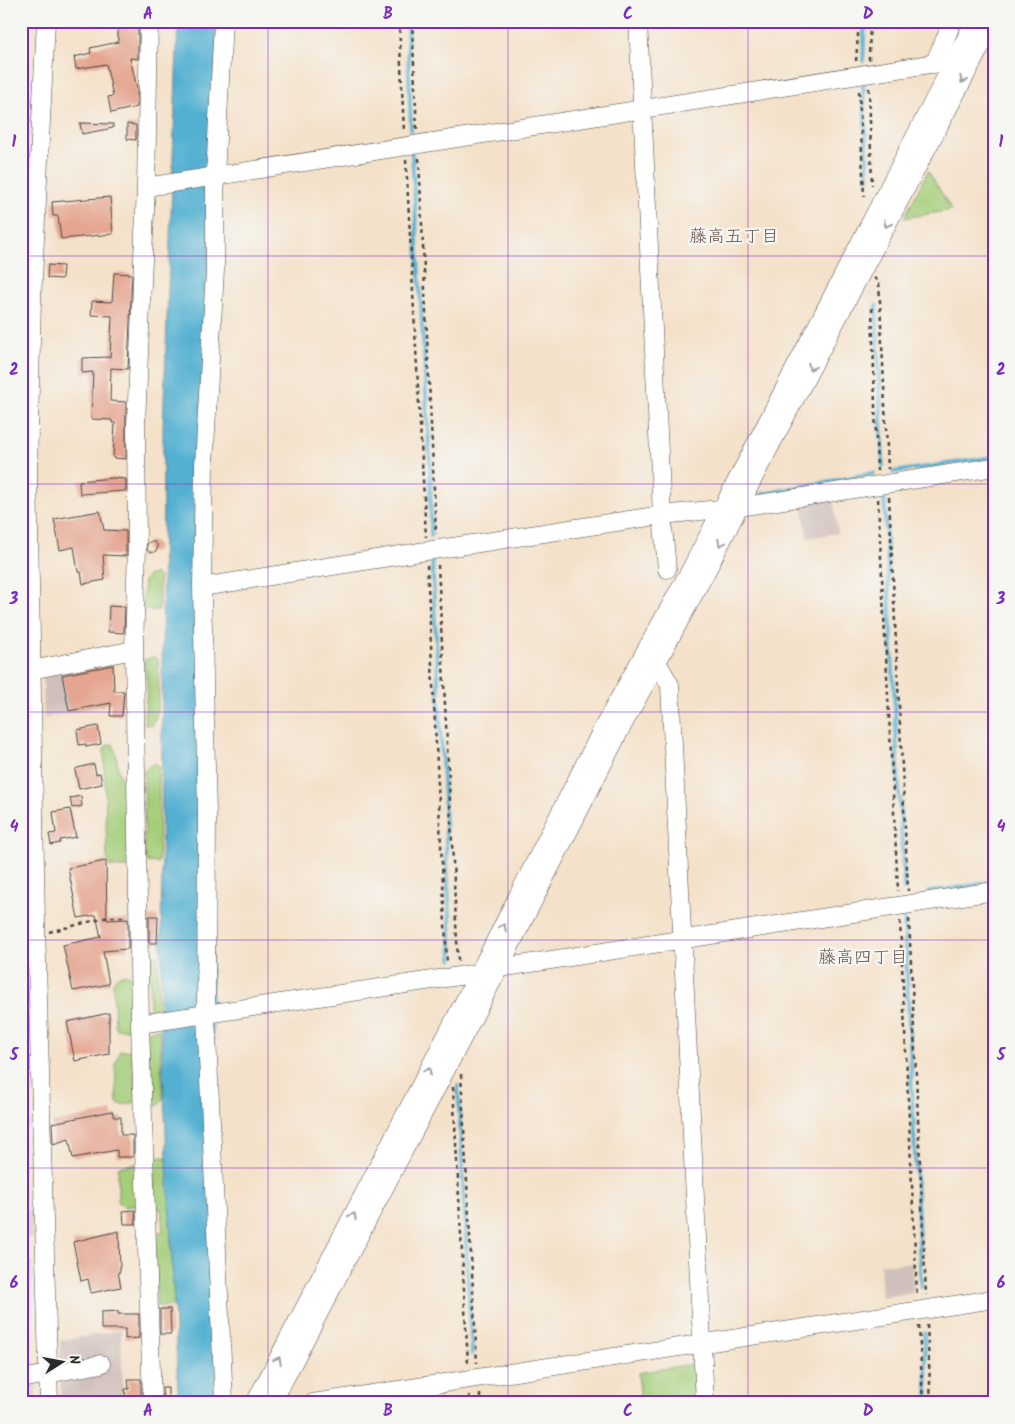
<svg xmlns="http://www.w3.org/2000/svg" width="1015" height="1424" font-family="Kalam,'Klee One',sans-serif">
<rect width="100%" height="100%" fill="#f6f6f2"/>
<filter id="ink" filterUnits="userSpaceOnUse"><feTurbulence type="fractalNoise" baseFrequency=".02" numOctaves="2"/><feDisplacementMap in="SourceGraphic" scale="10" xChannelSelector="R" yChannelSelector="G"/><feConvolveMatrix kernelMatrix="1 2 1 2 8 2 1 2 1" color-interpolation-filters="sRGB"/></filter>
<filter id="wash" filterUnits="userSpaceOnUse"><feTurbulence type="fractalNoise" baseFrequency=".0096" numOctaves="4" result="noise"/><feDisplacementMap in="SourceGraphic" scale="20" xChannelSelector="R" yChannelSelector="G"/><feGaussianBlur stdDeviation="1.12" result="paint"/><feColorMatrix in="noise" values="0 0 0 0 0 0 0 0 0 0 0 0 0 0 0 0 0 1.4 0 .05"/><feComposite in="paint" operator="in"/></filter>
<g filter="url(#wash)">
<rect width="100%" height="100%" fill="#f4e1c9"/>
<path fill="#d0c0bc" d="M833,498L838,533L807,538L802,503Z
M106,659V705L44,718L43,676Z
M21,723L27,918L21,923Z
M21,940L26,943L28,1020L21,1022Z
M28,1048L30,1127L21,1129V1049Z
M32,1210L33,1237L21,1239V1212Z
M33,1260L35,1315L21,1318V1263Z
M912,1263L914,1293L882,1297L880,1264Z
M121,1330L123,1403H61L60,1341Z
M36,1385V1403H21V1388Z"/>
<path fill="#a5ce7a" stroke="#687c52" d="M928,171L952,210L904,218Z
M156,574L159,577V610H148L143,606L144,581L149,575Z
M152,657L158,659C158,675 162,712 152,725L145,724C143,710 148,698 147,684C147,676 144,668 144,660Z
M113,744C120,761 114,780 133,792V867H110L107,857L104,749L106,746Z
M154,763L159,766V859L158,863L148,862L145,857L144,771Z
M157,954L159,1011L156,1014L150,1008V961Z
M125,974L130,976L135,984L132,1029H116L115,1026L113,983L116,977Z
M159,1029L163,1098L160,1104H155L150,1099L145,1036L150,1030Z
M132,1050L137,1102L123,1105L117,1103L115,1065L120,1051Z
M167,1157L174,1306H157L154,1234L163,1231L161,1209L153,1208V1158Z
M133,1164H139L140,1205L123,1207L118,1202V1167Z
M698,1363L699,1395L641,1403L638,1373Z"/>
<path fill="#53b0d1" stroke="#3f6e7e" d="M178,21H217L205,371L217,1392L175,1403L178,1391L161,1030L163,429Z"/>
<g fill="none" stroke-linecap="round" stroke-linejoin="round">
<path stroke="#53b0d1" stroke-width="4" d="M407,21L411,130
M863,61L865,21
M863,81L868,179
M412,154L430,461L431,536
M876,305L883,466
M893,472L994,457
M884,493L904,889
M763,494L874,473
M432,560L452,960
M929,892L994,882
M904,913L921,1287
M458,1086L472,1354
M924,1333L928,1403
M195,1393V1403
M474,1399V1403"/>
</g>
<g id="blocks">
<path fill="#e5a590" d="M118,21H138V59L130,58L137,88V107L111,113L108,97L113,96L106,64L76,69L74,57L91,53L90,48L118,42Z
M80,123L113,124V128L82,134Z
M127,124L136,125V140L127,139Z
M110,197L113,234L61,239L58,216H53L52,202Z
M48,265L63,266L62,279L47,278Z
M114,273L132,274L128,369L111,368L110,401L126,402V459L113,458L115,423H112V420L91,419L93,372L82,373V358L110,357L112,316L91,315L92,301L112,302Z
M113,478L126,479V491L80,494L79,481Z
M100,511L104,530L126,531V556L103,555L105,580L83,584L81,572H78L74,547L60,550L54,519Z
M146.5 547a5.5 5.5 0 1 1 11 0a5.5 5.5 0 1 1-11 0Z
M109,606L125,607L124,633L108,632Z
M113,665L114,691H124L122,716H110L111,703L69,711L62,675Z
M98,726L101,744L86,747V744L79,745L77,730Z
M94,764L96,774L100,773L102,784L79,789L75,770L77,768Z
M81,796L82,806L72,808L70,798Z
M70,809L76,837L60,840V843L51,845L49,834L56,833L53,812Z
M106,861L107,920L128,919V949L103,951L109,984L73,991L63,945L101,937L96,915L78,918L68,868Z
M149,916H158L157,943H149Z
M109,1013V1054L75,1061L67,1022Z
M112,1111L114,1117H121V1135H133V1157H117V1150L73,1158L69,1139L53,1144L52,1123Z
M135,1210L136,1224H124L123,1211Z
M119,1231L120,1272H118L121,1287L91,1293L88,1279L81,1281L73,1242Z
M160,1309H170L171,1334H160Z
M118,1311V1314H139V1338L125,1339V1329H101V1312Z
M128,1379H141V1403H126L125,1389H129Z
M162,1388H168V1403H163Z"/>
</g>
</g>
<g filter="url(#ink)">
<use href="#blocks" fill-opacity="0" stroke="#494643" stroke-width="1"/>
<g fill="none" stroke-linecap="round" stroke-linejoin="round">
<defs>
<path id="minor" d="M46,21L32,299L28,471L36,925L49,1403
M149,21L146,187L136,425L137,546L134,650L140,1024L152,1403
M223,21L215,177V270L204,465L202,587L207,815L206,1015L224,1403
M638,21L662,515L667,569
M934,64L953,21
M146,187L955,60
M202,587L426,551L662,515L739,507L994,467
M657,662L670,685L705,1403
M31,670L134,650
M499,968L994,891
M140,1024L479,973
M21,1379L101,1364
M255,1403L479,973L605,724L693,565L975,21
M272,1403L499,968L619,732L706,572L757,471L994,21
M313,1403L994,1299"/>
</defs>
<use href="#minor" stroke="#494643" stroke-width="19"/>
<path stroke="#494643" stroke-width="2.5" stroke-dasharray="4 4" stroke-linecap="butt" d="M399,21L404,132
M412,21L417,130
M869,60L870,21
M856,61L859,21
M869,88L872,185
M859,91L864,196
M21,140L26,21
M419,158L436,534
M406,160L426,537
M874,278L879,281L888,469
M872,308L877,471
M889,497L908,891
M878,499L898,891
M427,565L447,964
M438,565L458,961
M909,919L926,1295
M900,921L917,1296
M49,932L108,917H125
M461,1074L477,1363
M453,1087L468,1364
M927,1325L931,1403
M919,1326L923,1403
M480,1394V1403
M469,1395L470,1403"/>
<use href="#minor" stroke="#fff" stroke-width="18"/>
</g>
<defs><path id="oneway-chevron" d="M-2-3.5L2.5 0L-2 3.5" fill="none" stroke-width="1.6" stroke-linecap="round" stroke-linejoin="round" transform="scale(1.25)"/></defs>
<g stroke="#a0a0a0">
<use href="#oneway-chevron" transform="translate(963 80) rotate(118)"/>
<use href="#oneway-chevron" transform="translate(887 224) rotate(118)"/>
<use href="#oneway-chevron" transform="translate(811 367) rotate(118)"/>
<use href="#oneway-chevron" transform="translate(721 543) rotate(116)"/>
<use href="#oneway-chevron" transform="translate(503 927) rotate(-63)"/>
<use href="#oneway-chevron" transform="translate(428 1071) rotate(-62)"/>
<use href="#oneway-chevron" transform="translate(353 1216) rotate(-62)"/>
<use href="#oneway-chevron" transform="translate(278 1360) rotate(-62)"/>
</g>
</g>
<path fill="none" stroke="#7b2cbf" stroke-width="1" stroke-opacity="0.55" d="M268,21V1403M508,21V1403M748,21V1403M21,256H994M21,484H994M21,712H994M21,940H994M21,1168H994"/>
<g text-anchor="middle" stroke-width="4.5" stroke-linejoin="round" paint-order="stroke">
<g font-size="18" fill="#6c564e" stroke="#f6f6f2">
<text x="734" y="242">藤高五丁目</text>
<text x="863" y="963">藤高四丁目</text>
</g>
</g>
<rect width="1015" height="1424" fill="none" stroke="#f6f6f2" stroke-width="55"/>
<g transform="translate(62 1362) rotate(79)" stroke="#f6f6f2" stroke-width="4" paint-order="stroke">
<path d="M0-4L9 19L0 12L-9 19Z" fill="#2b2b2b"/>
<text y="-8" font-size="14" font-weight="bold" text-anchor="middle" fill="#2b2b2b">N</text>
</g>
<rect x="28" y="28" width="960" height="1368" fill="none" stroke="#7b2cbf" stroke-width="2"/>
<g font-size="16" text-anchor="middle" font-weight="bold" fill="#7b2cbf">
<text x="148" y="19">A</text>
<text x="388" y="19">B</text>
<text x="628" y="19">C</text>
<text x="868" y="19">D</text>
<text x="14" y="147">1</text>
<text x="1001" y="147">1</text>
<text x="14" y="375">2</text>
<text x="1001" y="375">2</text>
<text x="14" y="604">3</text>
<text x="1001" y="604">3</text>
<text x="14" y="832">4</text>
<text x="1001" y="832">4</text>
<text x="14" y="1060">5</text>
<text x="1001" y="1060">5</text>
<text x="14" y="1288">6</text>
<text x="1001" y="1288">6</text>
<text x="148" y="1416">A</text>
<text x="388" y="1416">B</text>
<text x="628" y="1416">C</text>
<text x="868" y="1416">D</text>
</g>
</svg>
